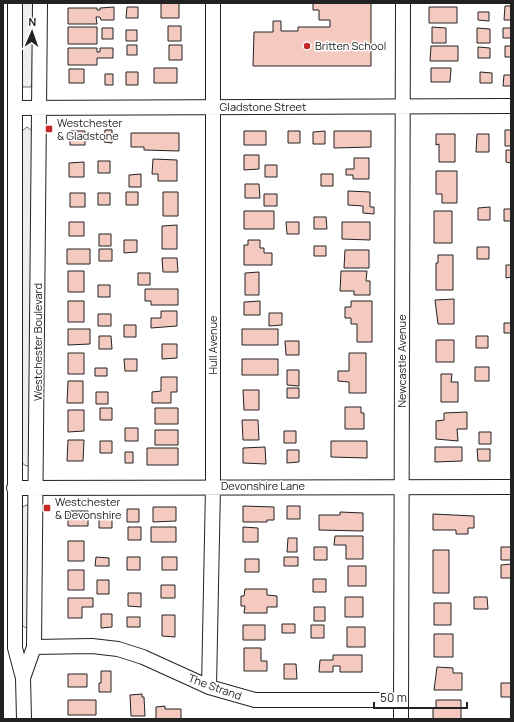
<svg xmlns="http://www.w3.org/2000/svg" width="514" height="722" font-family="Manrope,sans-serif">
<rect width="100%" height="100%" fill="#fff"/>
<path fill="#eee" stroke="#6f6f6f" d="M22,3H33L32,83L31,87H23L22,83Z
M27,127L32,131L30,465L26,466L21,462L22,131Z
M26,505L30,506L29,626L26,628L20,624V509Z"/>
<path fill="#f3c9c0" stroke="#222" d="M161,3H179V18H161Z
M313,3H371V66H253L254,32H273V21H281V31H298V27H330V20H319V10H313Z
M505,6H511V20H504Z
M114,7V20H101L100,17H96L97,24H68V8H97V10H100V8Z
M127,7H138V18H126Z
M429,7H457V23H429Z
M478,12H489V21L478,20Z
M168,26H181V41H168Z
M68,27H97V44H68Z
M432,27L446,28V43H432Z
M102,28H113V39H102Z
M477,28L490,29V43H477Z
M503,28H511V38H503Z
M126,30H137V41H126Z
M127,45H137V55H127Z
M169,45H182V60H169Z
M431,46H458V61H430Z
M505,46H511V57H505Z
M478,47L490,48V58H478Z
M68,48H97V52H100V48H113V58H97V65H68Z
M154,68H177V83H154Z
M431,68H451L450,82H431Z
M69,69H84V83H69Z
M126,72H138V85H126Z
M480,72L492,73V83H480Z
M105,74H113V85H105Z
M504,75H511V86H503Z
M105,130H112V143L104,142Z
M505,130H511V146H505Z
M70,131H85V145H70Z
M244,131H266V145H244Z
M288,131H300V143H288Z
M325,131V144H313V132Z
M334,131H371V147L334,148Z
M131,133H179V151L144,150V147H131Z
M436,134H455V162H439V144L436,145Z
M477,134H489V152H476Z
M506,150H511V163L506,162Z
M244,155H259V169L244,170Z
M354,158H369V179H353V175H346V169H354Z
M153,159L177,160V181H158V174H152Z
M98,161H110V173H98Z
M84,162V177H69V163Z
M265,165H277V177H265Z
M436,171H457V203H442V194H436Z
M141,174V187H129V175Z
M321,174H333V186H321Z
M245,184H259L260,198H245Z
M348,191L370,192V207H374V214L363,213V206L348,205Z
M126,192H138V205H126Z
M163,192H178V216H163Z
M70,193H85V207H70Z
M98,193H110V205H98Z
M264,194H277V206H264Z
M490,207V220H478V208Z
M504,209H511V221H504Z
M244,211H274V229H244Z
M434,211H452V243H434Z
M314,217H326L327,229H314Z
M69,222H84V236H69Z
M286,222H299V234H287Z
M342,222H370V240L342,239Z
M177,225V249H162V226Z
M99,234H111V246H99Z
M124,240H137V252L124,253Z
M248,240H260V248H264V253H272V265H244V245H248Z
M314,246H326V256H314Z
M477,247H489V259H477Z
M67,249H90V264H67Z
M99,249H112V261H99Z
M345,250H369V268H344Z
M438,255H453V290H436V263H438Z
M162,258H177L178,272H163Z
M506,265H511V277L506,278Z
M68,271H84V292H68Z
M341,271H367L366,281H370V295H354V291H340Z
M259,272V295H245V273Z
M138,273H150V285H138Z
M98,285H110V297H98Z
M145,289H178V305H151V301H145Z
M454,299V324H438L435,300Z
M68,301H84V322H68Z
M260,301V315H244V302Z
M351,301H372V342H357V324H351V318H345V307H351Z
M161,311H177V326L151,328V318H161Z
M269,313H282V325L269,326Z
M98,314H111V326H98Z
M504,323H511V333H504Z
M124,325H136V337H124Z
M68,329H90V344L68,345Z
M242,329H278V345H242Z
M99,336H111L112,349H99Z
M476,336H488V348H476Z
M436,340H454V362H436Z
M285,341H299V355H286Z
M162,344H177V358L162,359Z
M68,353H84V374H68Z
M349,353H366V393H349V382L338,381V371H349Z
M124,359H137V371H125Z
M242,359H278V375H242Z
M475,367H489V381H475Z
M95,368H107V376H95Z
M287,370H299V386L287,385Z
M441,374H452L451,382H458V402H441Z
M161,377H177V392H171V403H152V392L161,391Z
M68,381H83V403H67Z
M287,388H299V398H287Z
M243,390H259V410H244Z
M96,392H108V404H96Z
M345,407H361V413H364V429H345Z
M100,408H112V420H100Z
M155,408H178V424H155Z
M68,410H84V431L68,432Z
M467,412V429H457L458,441L436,439V421L444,420V413Z
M242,420H258L259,440H243Z
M125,428H138V441H125Z
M155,430H178V445H155Z
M284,431H296V443H284Z
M479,432H491V444H479Z
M68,440H84L83,461H67Z
M100,441H112V453H100Z
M331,441H367V458L331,457Z
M265,447L266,464L243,463V448Z
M435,447H462V461L435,462Z
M147,448H178V465H147Z
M477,449H490V461H478Z
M287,450H299V462L287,463Z
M125,452H133V463H125Z
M243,506L274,507V520H267V522H243Z
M287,506H300V519H287Z
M153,507H176V521L153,522Z
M127,509H139V522H127Z
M68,511H88V526H68Z
M340,512L363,513V531L319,530V515H340Z
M99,514H112V528H99Z
M433,514L474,516V528H468V534H456V530H433Z
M128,527H141V540H128Z
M151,527H176V542H151Z
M243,527L258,528V542H243Z
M335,536H363V559H346V545H334Z
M288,538H297V552H287Z
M68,541H84V561H68Z
M314,547H327V560H314Z
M501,547H511V560H501Z
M433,550H449V593H433Z
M96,557L109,558V566H95Z
M127,557H140V570H127Z
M162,557H177V570H162Z
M284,557H298V566H284Z
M245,559H259V572H245Z
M511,564V578H501V565Z
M348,566H366V586H348Z
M68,570H84V590H68Z
M313,579H326V592H313Z
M97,580H109V594H97Z
M161,585H175V598H161Z
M245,589H267V595L277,596V607H267V613H244L245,606H241V596H244Z
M128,593H141V607L128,606Z
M345,597H363V617H345Z
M474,597H487L488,609H474Z
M68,598H93V607H82V618H68Z
M434,603H451V625H434Z
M314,607H325V621H314Z
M101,614H112V627L101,628Z
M162,615H175V637L162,636Z
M127,617H140V627H127Z
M282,624H295V633H282Z
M243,625H265V640H243Z
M311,625H324V638H311Z
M347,627H365V647H347Z
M434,634H453V657H434Z
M244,648H261V661H267V671H244Z
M333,655H362V672H340V666H333V672H319L320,660H333Z
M284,664H296L297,679H284Z
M437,667L453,668V673H462V690H434Z
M101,671H111V692H99V683H101Z
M68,674H87V687H68Z
M501,683H511V697H501Z
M142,694V697H144L145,716H131L130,695Z
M68,700H96V715H68Z
M436,700H461V719H433V708H436Z
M165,706V709H181V719H156V707Z"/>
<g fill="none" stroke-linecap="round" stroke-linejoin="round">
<defs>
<path id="minor" d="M15,3V648L23,678L24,719
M15,108L511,106
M14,488L511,487
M34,647L92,646L118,649L143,657L209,687L255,700H401
M23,678L34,647L40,3
M209,687L213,487V3
M401,719L403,3"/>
</defs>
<use href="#minor" stroke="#222" stroke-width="16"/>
<use href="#minor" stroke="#fff" stroke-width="14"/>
</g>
<g fill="#c62828" stroke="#fff" stroke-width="1.5">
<circle cx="307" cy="46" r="4"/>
<rect x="45" y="125" width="8" height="8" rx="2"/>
<rect x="43" y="504" width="8" height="8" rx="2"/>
</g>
<g text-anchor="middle" stroke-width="3" stroke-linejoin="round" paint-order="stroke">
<g font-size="11" fill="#222" stroke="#fff" text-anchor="start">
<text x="315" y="50">Britten School</text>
<text x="57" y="127">Westchester<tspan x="57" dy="13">&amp; Gladstone</tspan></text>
<text x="55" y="506">Westchester<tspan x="55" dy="13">&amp; Devonshire</tspan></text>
</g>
<g font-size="11" fill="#222" stroke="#fff">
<text x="263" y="111">Gladstone Street</text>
<text transform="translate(38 342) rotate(-90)" y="4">Westchester Boulevard</text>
<text transform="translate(213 345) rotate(-90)" y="4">Hull Avenue</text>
<text transform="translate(402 361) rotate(-90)" y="4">Newcastle Avenue</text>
<text x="263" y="490">Devonshire Lane</text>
<text transform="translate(215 687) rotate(20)" y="4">The Strand</text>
</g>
</g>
<rect width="514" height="722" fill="none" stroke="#222222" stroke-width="8"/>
<g transform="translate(32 32) rotate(2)" stroke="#ffffff" stroke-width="3" paint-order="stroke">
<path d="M0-3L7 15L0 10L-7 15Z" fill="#222222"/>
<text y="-6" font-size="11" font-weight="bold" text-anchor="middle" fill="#222222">N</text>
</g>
<path d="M374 702v6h93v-6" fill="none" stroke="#222222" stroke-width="2"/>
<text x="380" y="702" font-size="12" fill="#222222" stroke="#ffffff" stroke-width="3" paint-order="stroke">50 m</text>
</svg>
